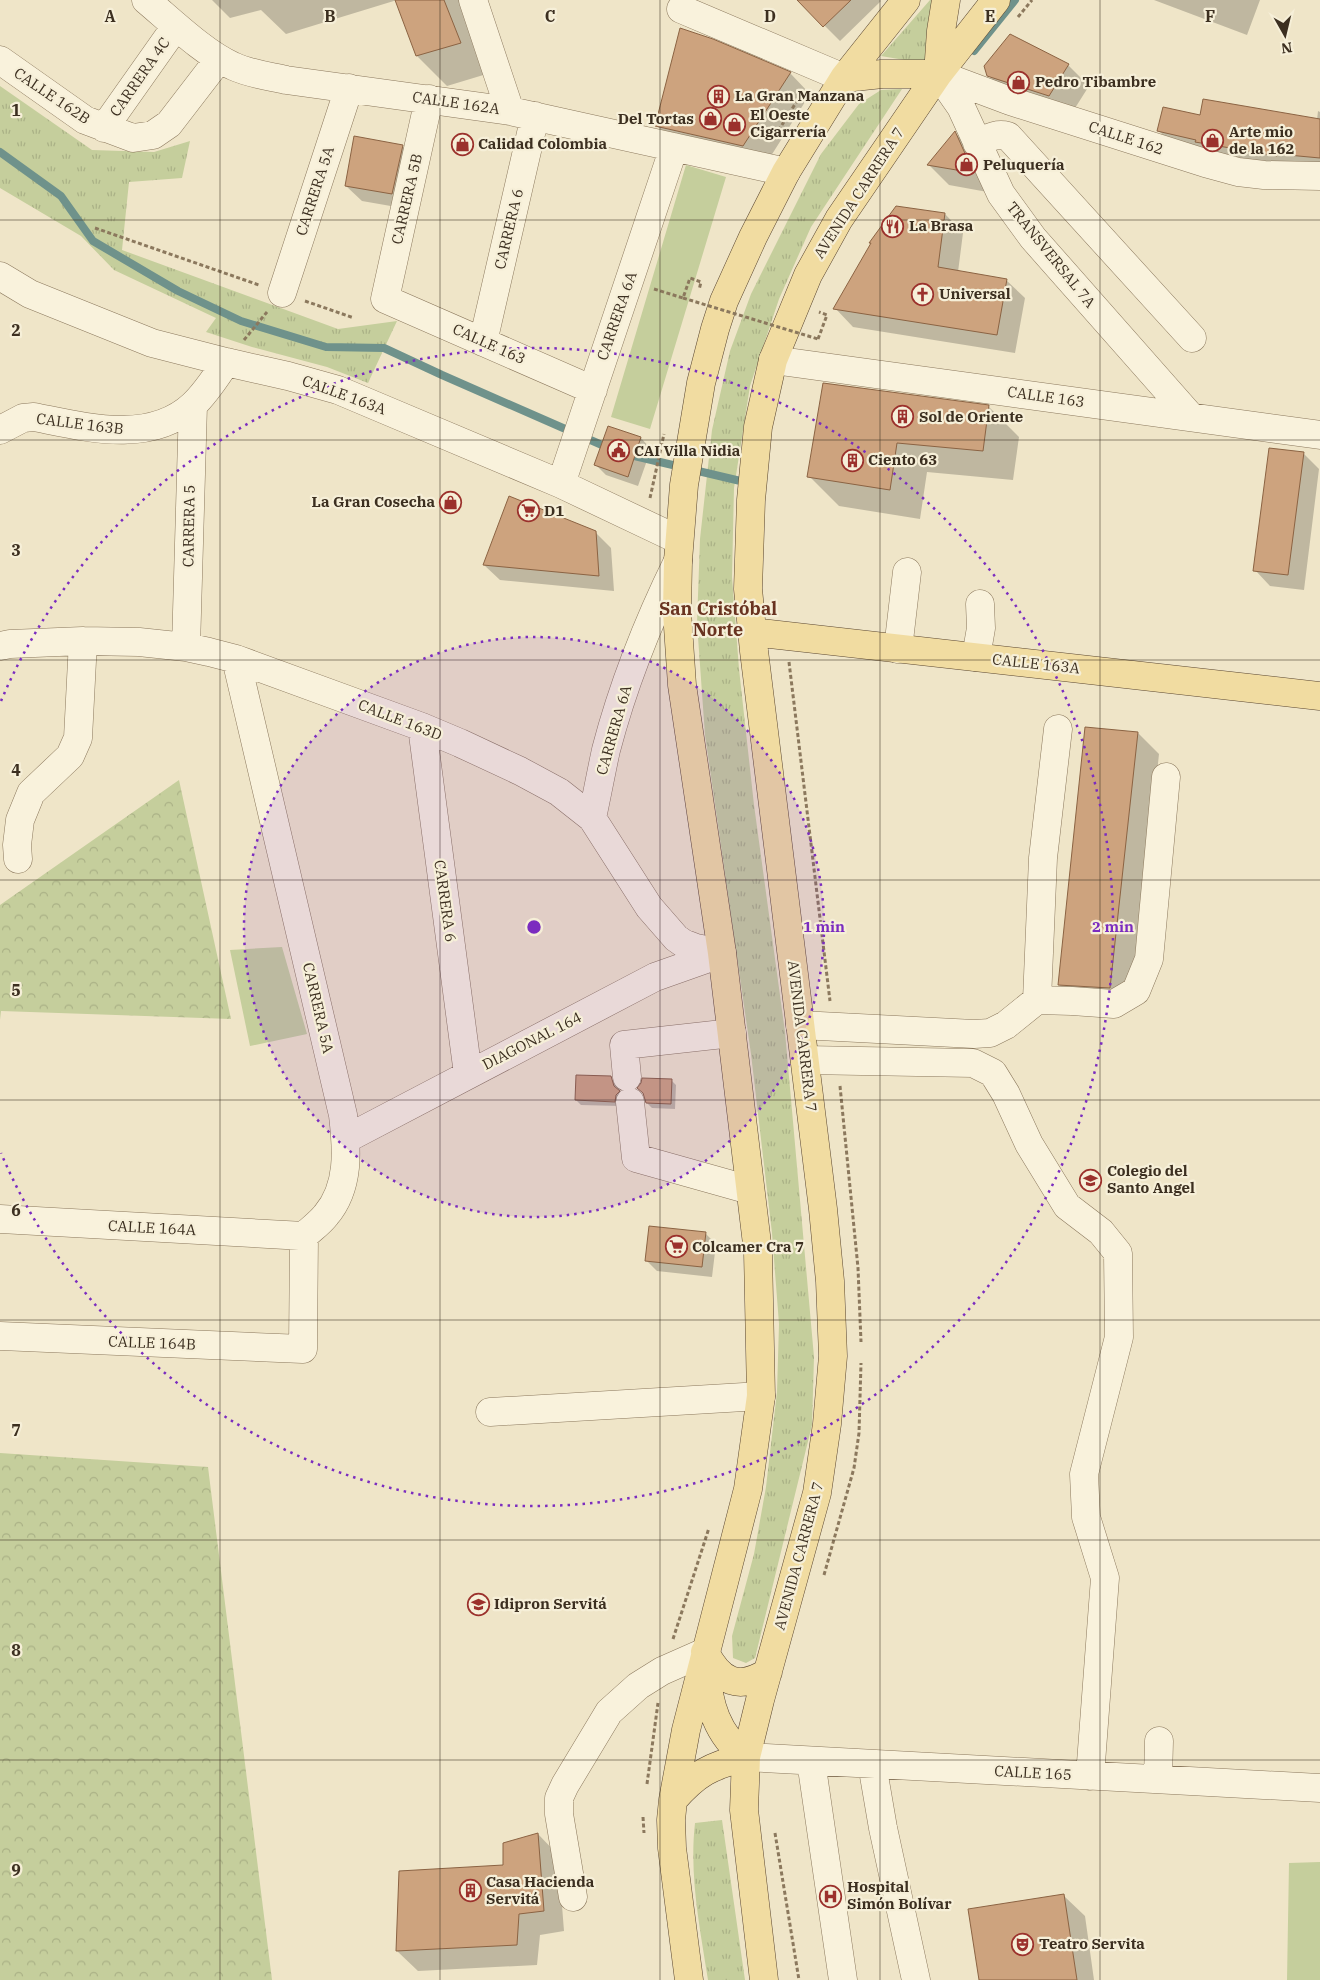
<svg xmlns="http://www.w3.org/2000/svg" width="1320" height="1980" font-family="'IBM Plex Serif',serif">
<defs>
<pattern id="grass-tufts" width="24" height="20" patternUnits="userSpaceOnUse" patternTransform="scale(1.25)"><rect width="24" height="20" fill="#c5ce9c"/><path d="M3 7l-1-3M5 7V3M7 7l1-3M15 17l-1-3M17 17v-4M19 17l1-3" fill="none" stroke="#aab186"/></pattern>
<pattern id="forest-crowns" width="20" height="18" patternUnits="userSpaceOnUse" patternTransform="scale(1.25)"><rect width="20" height="18" fill="#c5ce9c"/><path d="M2 6a3 3 0 1 1 6 0M12 15a3 3 0 1 1 6 0" fill="none" stroke="#aab186"/></pattern>
</defs>
<rect width="100%" height="100%" fill="#efe5c8"/>
<path fill="url(#grass-tufts)" d="M930,0H934L930,54L922,63L881,56Z
M0,86L92,150L154,152L190,141L182,178L129,182L122,250L338,329L397,321L368,383L327,367L252,347L206,332L216,318L114,270L81,236L0,188Z
M902,89L811,227L779,299L750,386L734,488L732,577L739,669L754,805L785,1032L814,1357L812,1425L755,1658L746,1663L733,1658L732,1636L754,1554L766,1487L777,1392L779,1324L772,1233L751,1054L705,735L697,623L700,539L712,430L730,351L751,294L821,154L859,104L881,90Z
M722,1820L745,1980H708C700,1928 689,1876 695,1823Z"/>
<path fill="url(#forest-crowns)" d="M179,780L231,1019L1,1011L0,1020V905Z
M0,1453L208,1467L272,1980H0Z"/>
<path fill="#c5ce9c" d="M686,165L726,177L650,429L611,417Z
M282,947L307,1034L250,1046L230,950Z
M1320,1862V1980H1287L1289,1863Z"/>
<path fill="#0003" d="M212,0H461L490,73L447,86L417,56L397,0L286,34L261,10L230,18Z
M799,0H880L881,1L840,41Z
M1154,0H1260L1247,35Z
M1010,36L1068,65L1089,86L1070,116L1009,96L988,75Z
M790,73L810,94L764,167L677,146L656,125Z
M1318,111L1320,112V167L1288,166L1208,153L1170,142L1159,131L1201,117L1317,120Z
M955,133L975,153L993,193L949,185L929,165Z
M402,146L418,162L408,209L362,201L346,186Z
M945,214L963,233L958,272L1006,280L1025,298L1015,353L853,327L835,308Z
M989,407L1019,437L1013,480L927,472L920,519L839,506L809,476Z
M608,427L641,438L651,449L638,486L606,475L596,465Z
M1303,453L1319,469L1304,590L1270,586L1255,570Z
M595,532L611,548L614,591L500,580L484,565Z
M1087,728L1138,733L1159,754L1132,1008L1080,1005L1059,985Z
M611,1078L624,1096L619,1106L581,1105L576,1100Z
M671,1080L676,1085L675,1109L652,1108L647,1103Z
M650,1228L706,1234L716,1244L712,1277L657,1271L647,1261Z
M538,1834L558,1855L564,1931L540,1935L537,1965L418,1971L397,1951L505,1866Z
M1064,1896L1085,1916L1094,1980H980Z"/>
<g fill="none" stroke-linecap="round" stroke-linejoin="round">
<path stroke="#6f928b" stroke-width="8" d="M974,51L1015,0
M0,152L61,196L93,241L178,291L241,321L326,347L384,348L442,375L611,449
M626,454L749,483"/>
</g>
<path fill="#cda37e" stroke="#8b6343" d="M395,0H444L461,43L416,56Z
M797,0H851L823,27Z
M680,28L713,39L791,72L743,146L655,126Z
M1010,34L1069,64L1049,96L987,76L984,66Z
M1203,99L1320,119V158L1277,154V156L1195,142L1196,140L1157,131L1163,107L1200,115Z
M955,131L963,149L974,173L927,165Z
M354,136L403,145L392,194L345,186Z
M896,206L945,213L938,267L1007,279L997,335L833,309L871,243H869Z
M823,383L989,405L983,451L897,443L890,490L807,477Z
M608,426L641,437L628,477L594,465Z
M1269,448L1304,452L1288,575L1253,571Z
M509,496L596,531L599,576L483,565Z
M1085,727L1138,732L1110,988L1058,985Z
M576,1075L611,1076L614,1086L620,1091L616,1095L615,1102L575,1100Z
M642,1078L672,1079L671,1104L646,1103L643,1093L637,1088L641,1083Z
M649,1226L706,1232L702,1267L645,1261Z
M538,1833L544,1911L519,1914L517,1945L396,1951L399,1871L503,1865V1843Z
M1064,1894L1077,1980H979L968,1909Z"/>
<g fill="none" stroke-linecap="round" stroke-linejoin="round">
<defs>
<path id="minor" d="M146,0C170,20 205,54 233,66C250,74 268,76 286,80L510,111L786,172
M473,0L510,111
M681,9L844,78
M0,60L85,120L133,138L153,135L169,124L219,59
M938,74L961,107L1001,194L1033,238L1191,417
M938,74L1010,101L1205,163L1238,172L1264,175L1320,176
M429,99L385,299L593,390
M104,128L176,26
M977,143C988,138 996,133 1008,136L1192,338
M0,276L30,294L152,343L226,362L288,376L338,390L561,484L679,540
M282,293L349,88
M483,342L535,116
M773,360L1320,435
M0,430L23,418L34,417C85,427 150,445 193,405C206,393 216,377 226,362
M561,484L674,147
M0,646L10,644L83,641L139,642L186,647L209,652L236,659L422,727L460,743L520,771L559,792L592,818L649,907L676,938L683,943L696,948L722,953
M186,647L193,405
M898,649L907,572
M976,657L981,628L980,604
M422,727L468,1074
M592,818C597,795 601,773 606,750C623,685 648,622 678,561
M18,859L17,845L20,820L31,793L70,756L78,738L83,641
M1037,1000L1072,1001L1114,1004L1136,991L1149,959L1166,777
M800,1025L974,1034L990,1033L1006,1025L1037,1000L1043,858L1058,729
M805,1060L973,1063L993,1073L1006,1094L1029,1144L1067,1206L1101,1232L1118,1253L1119,1337L1084,1474L1086,1517L1105,1578L1090,1776
M627,1077L624,1045L732,1033
M630,1102L636,1158L750,1190
M346,1139L655,977L720,954
M0,1219L304,1236
M0,1336L303,1349L304,1236C311,1229 320,1223 326,1215C350,1187 347,1149 343,1115L236,659
M490,1412L761,1396
M746,1757L1320,1788
M811,1761L843,1980
M872,1764L883,1828L916,1980
M1158,1779L1159,1741
M573,1897L559,1814V1798L565,1785L609,1712L638,1686L662,1671L705,1652"/>
<path id="major" d="M938,74L941,31L946,0
M844,78L882,74H938
M752,632L1320,696
M705,1652C720,1682 739,1691 768,1672
M706,1668C708,1704 717,1735 746,1757
M673,1800C697,1773 710,1766 746,1757
M689,1980L672,1848L671,1820L673,1800L686,1730L748,1489L761,1396L758,1252L722,953L682,685L677,612L678,561L684,485L701,383L715,329L724,301L753,237L786,172L844,78L906,0
M764,1980L744,1810L746,1757L760,1700L817,1493L827,1424L833,1356L830,1281L823,1209L754,651L748,589L751,500L758,427L773,360L808,275L839,219L938,74L996,0"/>
</defs>
<use href="#minor" stroke="#8b785d" stroke-width="29"/>
<use href="#major" stroke="#5a4631" stroke-width="29"/>
<path stroke="#8b785d" stroke-width="3" stroke-dasharray="4 2.5" stroke-linecap="butt" d="M1018,17L1032,0
M775,136L797,101
M95,228L259,285
M654,289L683,298L690,278L701,282L699,290
M305,301L354,318
M818,339L827,315L819,312
M244,340L267,312
M650,498L664,434
M789,662L830,1001
M840,1086L858,1268L861,1342
M824,1575L854,1468L859,1433L861,1363
M673,1639L709,1528
M647,1784L658,1703
M643,1817L644,1833
M775,1833L799,1980"/>
<use href="#minor" stroke="#f9f2dc" stroke-width="28"/>
<use href="#major" stroke="#f1dca1" stroke-width="28"/>
<path stroke="#8b785d" stroke-width="3" stroke-dasharray="4 2.5" stroke-linecap="butt" d="M683,298L818,339"/>
</g>
<path fill="none" stroke="#3c2f20" stroke-width="1" stroke-opacity="0.55" d="M220,0V1980M440,0V1980M660,0V1980M880,0V1980M1100,0V1980M0,220H1320M0,440H1320M0,660H1320M0,880H1320M0,1100H1320M0,1320H1320M0,1540H1320M0,1760H1320"/>
<circle cx="534" cy="927" r="290" fill="#7b2cbf" fill-opacity=".12"/>
<g fill="none" stroke="#7b2cbf" stroke-width="2.5" stroke-dasharray="2.5 5">
<circle cx="534" cy="927" r="290"/>
<path d="M1 701A579 579 0 1 1 1 1153"/>
</g>
<defs>
<symbol id="shop-ring" viewBox="-11 -11 22 22"><circle r="9.5" fill="#f6efd8" stroke="#9b312c" stroke-width="1.5"/><path d="M-5-2.5h2.3a2.7 3.5 0 0 1 5.4 0H5L5.5 6h-11ZM-1.5-2.5h3a1.5 2.3 0 0 0-3 0Z" fill="#9b312c"/></symbol>
<symbol id="building-ring" viewBox="-11 -11 22 22"><circle r="9.5" fill="#f6efd8" stroke="#9b312c" stroke-width="1.5"/><path d="M-4-6H4V6H1V3H-1V6H-4ZM-2.5-4.3h1.7v1.8h-1.7ZM.8-4.3h1.7v1.8H.8ZM-2.5-1h1.7V.8h-1.7ZM.8-1h1.7V.8H.8Z" fill="#9b312c"/></symbol>
<symbol id="restaurant-ring" viewBox="-11 -11 22 22"><circle r="9.5" fill="#f6efd8" stroke="#9b312c" stroke-width="1.5"/><path d="M-5-6h1v4h1v-4h1v4h1v-4h1v5L-1.5 .5V6h-2V.5L-5-1ZM5-6V6H3V1.5H1.5Q1.5-4 5-6Z" fill="#9b312c"/></symbol>
<symbol id="church-ring" viewBox="-11 -11 22 22"><circle r="9.5" fill="#f6efd8" stroke="#9b312c" stroke-width="1.5"/><path d="M-1.2-6h2.4v3.5h3.3v2.4h-3.3V6h-2.4V-.1h-3.3v-2.4h3.3Z" fill="#9b312c"/></symbol>
<symbol id="civic-ring" viewBox="-11 -11 22 22"><circle r="9.5" fill="#f6efd8" stroke="#9b312c" stroke-width="1.5"/><path d="M-.6-6.5H3V-4.5H.6V-3L4-1V1h2V6H-6V1h2V-1L-.6-3ZM-1.2 2.5V6h2.4V2.5Z" fill="#9b312c"/></symbol>
<symbol id="supermarket-ring" viewBox="-11 -11 22 22"><circle r="9.5" fill="#f6efd8" stroke="#9b312c" stroke-width="1.5"/><path d="M-6-5.5h2.5l.6 2H6L4.5 2H-2.5L-4.4-4H-6ZM-1.5 3.2a1.3 1.3 0 1 0 .1 0ZM3 3.2a1.3 1.3 0 1 0 .1 0Z" fill="#9b312c"/></symbol>
<symbol id="school-ring" viewBox="-11 -11 22 22"><circle r="9.5" fill="#f6efd8" stroke="#9b312c" stroke-width="1.5"/><path d="M0-5L7-2L0 1L-7-2ZM-4 1L0 2.5L4 1V4Q0 6-4 4Z" fill="#9b312c"/></symbol>
<symbol id="hospital-ring" viewBox="-11 -11 22 22"><circle r="9.5" fill="#f6efd8" stroke="#9b312c" stroke-width="1.5"/><path d="M-5-5h3v3.5h4V-5h3V5h-3V1.5h-4V5h-3Z" fill="#9b312c"/></symbol>
<symbol id="theatre-ring" viewBox="-11 -11 22 22"><circle r="9.5" fill="#f6efd8" stroke="#9b312c" stroke-width="1.5"/><path d="M-5-5.5Q0-4 5-5.5V0Q5 5 0 6Q-5 5-5 0ZM-3.3-2.5H-1v1.5H-3.3ZM1-2.5H3.3v1.5H1ZM-2.8 1Q0 5.5 2.8 1Z" fill="#9b312c"/></symbol>
</defs>
<g fill-rule="evenodd">
<use href="#shop-ring" x="1006" y="70" width="25" height="25"/>
<use href="#building-ring" x="706" y="84" width="25" height="25"/>
<use href="#shop-ring" x="698" y="106" width="25" height="25"/>
<use href="#shop-ring" x="722" y="112" width="25" height="25"/>
<use href="#shop-ring" x="1200" y="128" width="25" height="25"/>
<use href="#shop-ring" x="450" y="132" width="25" height="25"/>
<use href="#shop-ring" x="954" y="152" width="25" height="25"/>
<use href="#restaurant-ring" x="880" y="214" width="25" height="25"/>
<use href="#church-ring" x="910" y="282" width="25" height="25"/>
<use href="#building-ring" x="890" y="404" width="25" height="25"/>
<use href="#civic-ring" x="606" y="438" width="25" height="25"/>
<use href="#building-ring" x="840" y="448" width="25" height="25"/>
<use href="#shop-ring" x="438" y="490" width="25" height="25"/>
<use href="#supermarket-ring" x="516" y="498" width="25" height="25"/>
<use href="#school-ring" x="1078" y="1168" width="25" height="25"/>
<use href="#supermarket-ring" x="664" y="1234" width="25" height="25"/>
<use href="#school-ring" x="466" y="1592" width="25" height="25"/>
<use href="#building-ring" x="458" y="1878" width="25" height="25"/>
<use href="#hospital-ring" x="818" y="1884" width="25" height="25"/>
<use href="#theatre-ring" x="1010" y="1932" width="25" height="25"/>
</g>
<g text-anchor="middle" stroke-width="4.5" stroke-linejoin="round" paint-order="stroke">
<g font-size="15" fill="#3c2f20" stroke="#f6efd8">
<text transform="translate(140 77) rotate(-55)" y="5">CARRERA 4C</text>
<text transform="translate(52 96) rotate(34)" y="5">CALLE 162B</text>
<text transform="translate(456 103) rotate(8)" y="5">CALLE 162A</text>
<text transform="translate(1126 138) rotate(18)" y="5">CALLE 162</text>
<text transform="translate(315 191) rotate(-72)" y="5">CARRERA 5A</text>
<text transform="translate(859 193) rotate(-57)" y="5">AVENIDA CARRERA 7</text>
<text transform="translate(407 199) rotate(-77)" y="5">CARRERA 5B</text>
<text transform="translate(509 229) rotate(-77)" y="5">CARRERA 6</text>
<text transform="translate(1051 255) rotate(51)" y="5">TRANSVERSAL 7A</text>
<text transform="translate(617 316) rotate(-71)" y="5">CARRERA 6A</text>
<text transform="translate(489 344) rotate(24)" y="5">CALLE 163</text>
<text transform="translate(344 395) rotate(20)" y="5">CALLE 163A</text>
<text transform="translate(1046 397) rotate(8)" y="5">CALLE 163</text>
<text transform="translate(80 424) rotate(7)" y="5">CALLE 163B</text>
<text transform="translate(189 526) rotate(-89)" y="5">CARRERA 5</text>
<text transform="translate(1036 664) rotate(6)" y="5">CALLE 163A</text>
<text transform="translate(400 720) rotate(21)" y="5">CALLE 163D</text>
<text transform="translate(614 730) rotate(-74)" y="5">CARRERA 6A</text>
<text transform="translate(445 901) rotate(82)" y="5">CARRERA 6</text>
<text transform="translate(318 1008) rotate(77)" y="5">CARRERA 5A</text>
<text transform="translate(802 1036) rotate(83)" y="5">AVENIDA CARRERA 7</text>
<text transform="translate(532 1041) rotate(-27)" y="5">DIAGONAL 164</text>
<text transform="translate(152 1228) rotate(3)" y="5">CALLE 164A</text>
<text transform="translate(152 1343) rotate(2)" y="5">CALLE 164B</text>
<text transform="translate(799 1556) rotate(-75)" y="5">AVENIDA CARRERA 7</text>
<text transform="translate(1033 1773) rotate(3)" y="5">CALLE 165</text>
</g>
<g font-size="15" font-weight="bold" fill="#3c2f20" stroke="#f6efd8" text-anchor="start">
<text x="1035" y="87">Pedro Tibambre</text>
<text x="735" y="101">La Gran Manzana</text>
<text x="750" y="120">El Oeste<tspan x="750" dy="17">Cigarrería</tspan></text>
<text x="694" y="124" text-anchor="end">Del Tortas</text>
<text x="1229" y="137">Arte mio<tspan x="1229" dy="17">de la 162</tspan></text>
<text x="478" y="149">Calidad Colombia</text>
<text x="983" y="170">Peluquería</text>
<text x="909" y="231">La Brasa</text>
<text x="939" y="299">Universal</text>
<text x="919" y="422">Sol de Oriente</text>
<text x="634" y="456">CAI Villa Nidia</text>
<text x="868" y="465">Ciento 63</text>
<text x="435" y="507" text-anchor="end">La Gran Cosecha</text>
<text x="544" y="516">D1</text>
<text x="1107" y="1176">Colegio del<tspan x="1107" dy="17">Santo Angel</tspan></text>
<text x="692" y="1252">Colcamer Cra 7</text>
<text x="494" y="1609">Idipron Servitá</text>
<text x="486" y="1887">Casa Hacienda<tspan x="486" dy="17">Servitá</tspan></text>
<text x="847" y="1892">Hospital<tspan x="847" dy="17">Simón Bolívar</tspan></text>
<text x="1039" y="1949">Teatro Servita</text>
</g>
<g font-size="18" font-weight="bold" fill="#693320" stroke="#f6efd8">
<text x="718" y="615">San Cristóbal<tspan x="718" dy="21">Norte</tspan></text>
</g>
</g>
<g font-size="16" text-anchor="middle" font-weight="bold" fill="#3c2f20" stroke="#f6efd8" stroke-width="4.5" stroke-linejoin="round" paint-order="stroke">
<text x="110" y="22">A</text>
<text x="330" y="22">B</text>
<text x="550" y="22">C</text>
<text x="770" y="22">D</text>
<text x="990" y="22">E</text>
<text x="1210" y="22">F</text>
<text x="16" y="116">1</text>
<text x="16" y="336">2</text>
<text x="16" y="556">3</text>
<text x="16" y="776">4</text>
<text x="16" y="996">5</text>
<text x="16" y="1216">6</text>
<text x="16" y="1436">7</text>
<text x="16" y="1656">8</text>
<text x="16" y="1876">9</text>
</g>
<circle cx="534" cy="927" r="8" fill="#7b2cbf" stroke="#f6efd8" stroke-width="2.5"/>
<g font-size="15" text-anchor="middle" font-weight="bold" fill="#7b2cbf" stroke="#f6efd8" stroke-width="4.5" stroke-linejoin="round" paint-order="stroke">
<text x="824" y="932">1 min</text>
<text x="1113" y="932">2 min</text>
</g>
<g transform="translate(1285 35) rotate(172)" stroke="#f6efd8" stroke-width="4" paint-order="stroke">
<path d="M0-4L9 19L0 12L-9 19Z" fill="#3c2f20"/>
<text y="-8" font-size="14" font-weight="bold" text-anchor="middle" fill="#3c2f20">N</text>
</g>
</svg>
